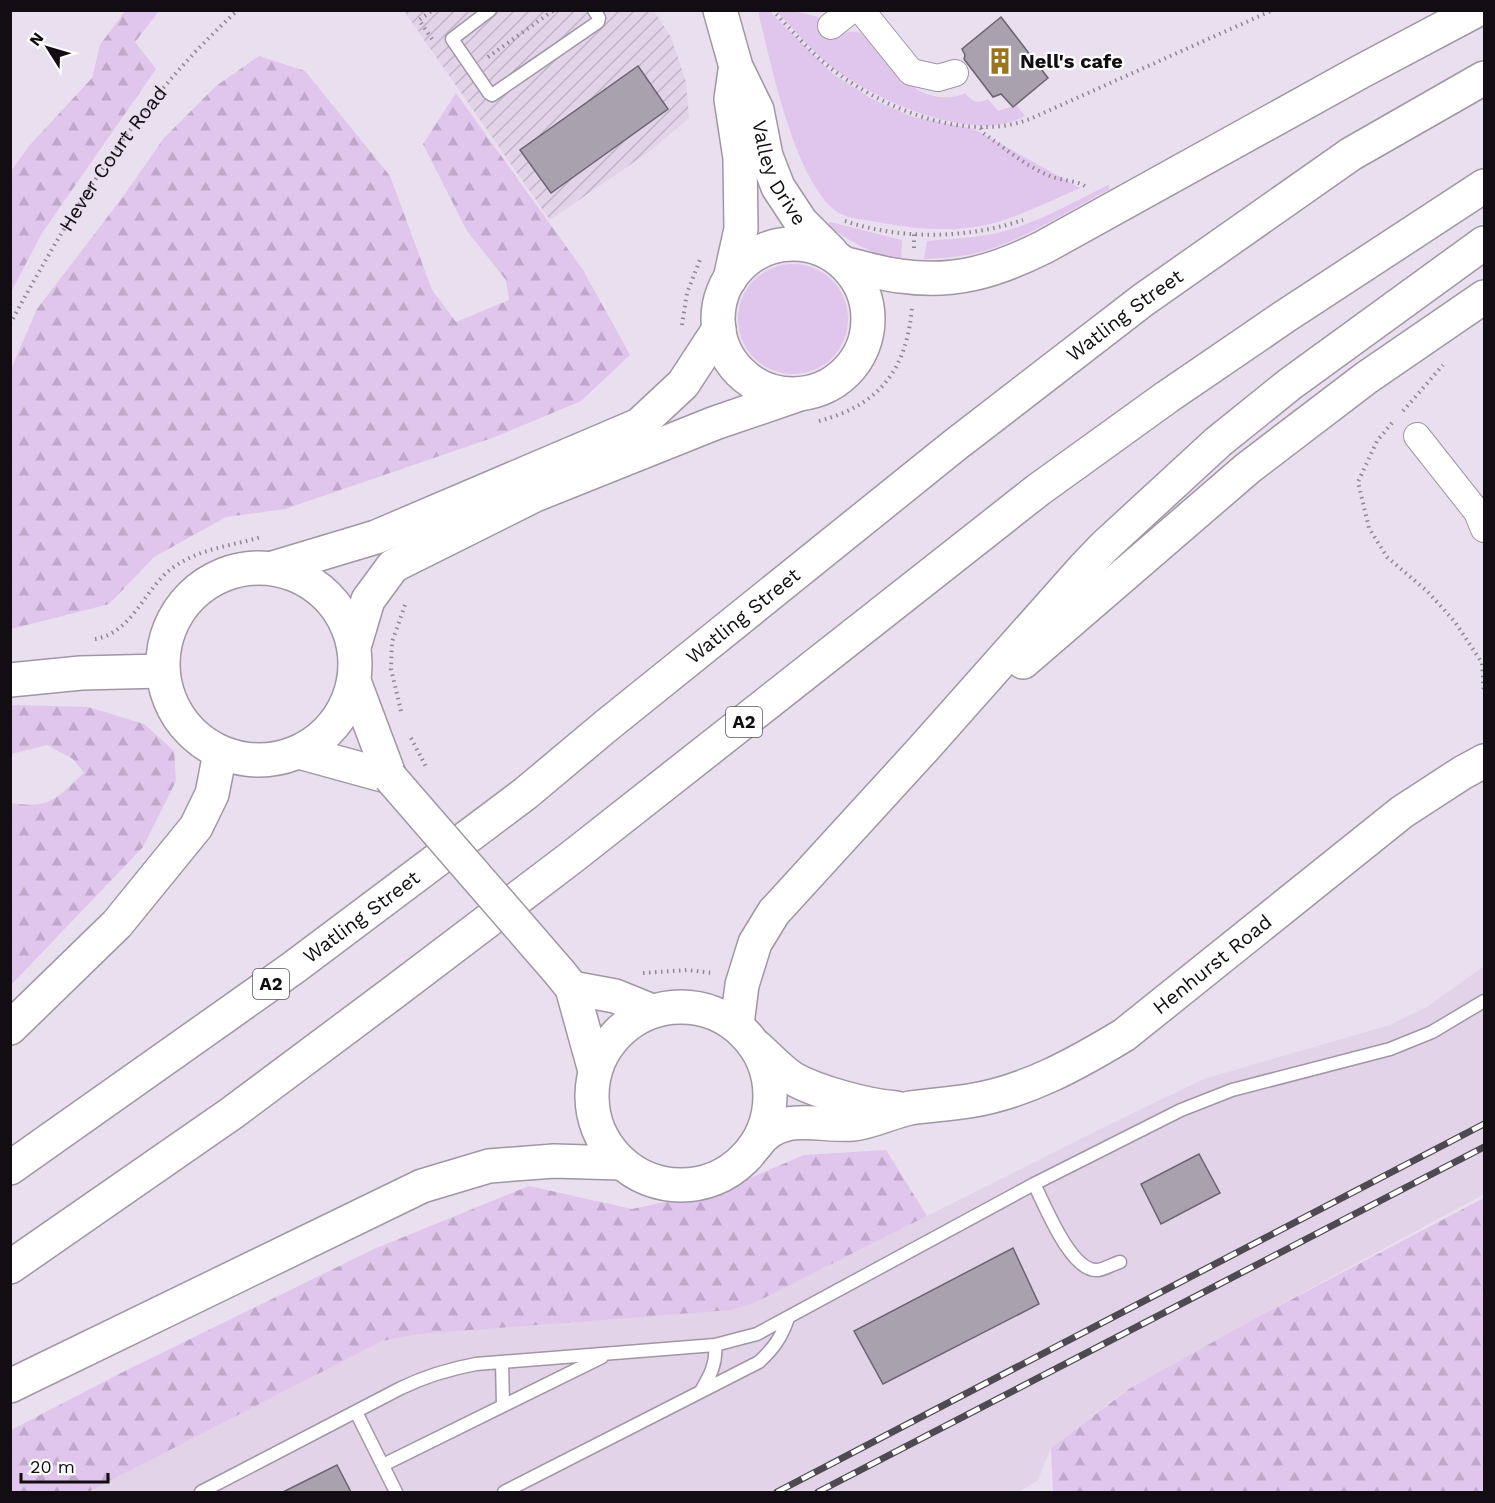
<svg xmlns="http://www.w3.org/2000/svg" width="1495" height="1503" font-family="'Work Sans',sans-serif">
<defs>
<pattern id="industrial-furrows" width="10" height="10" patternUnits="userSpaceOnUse" patternTransform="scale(1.5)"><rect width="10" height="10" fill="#e2d3e9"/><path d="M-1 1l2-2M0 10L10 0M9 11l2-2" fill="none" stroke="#c1b4c7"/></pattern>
<pattern id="forest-firs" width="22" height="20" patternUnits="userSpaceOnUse" patternTransform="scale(1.5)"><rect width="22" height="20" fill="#e0c5ec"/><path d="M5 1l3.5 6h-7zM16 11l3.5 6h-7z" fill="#bfa8c9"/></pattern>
</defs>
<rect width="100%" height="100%" fill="#e9dfee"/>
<path fill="#e2d3e9" d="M1484,966V1194L1256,1318L1121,1394L1051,1448L1038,1480L1019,1492H88L382,1341L419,1334L754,1303L1102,1128L1204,1079L1390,1025L1427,1007Z"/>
<path fill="url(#industrial-furrows)" d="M404,11H654L671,37L686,82L689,118L650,151L550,220Z"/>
<path fill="#e0c5ec" d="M758,11H769L833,74L872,99L913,117L974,129L1080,188C1050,201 1021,216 990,224C953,233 914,229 877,222C861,219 842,219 830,206C792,167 771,64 758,11Z
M776,11H793L818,17L836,37C868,15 897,66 915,88C927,97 951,101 965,93C972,102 978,104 988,99L998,111L1016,105L1025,116C973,146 870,98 828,64C809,48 793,28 776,11Z
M1108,185L1110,189C1069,210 1028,238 984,251C965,257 945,258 924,259L927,241C950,239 974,238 997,233C1036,224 1072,203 1108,185Z
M830,222L902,240L901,261C873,255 851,242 827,225Z
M738 319a55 55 0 1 1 110 0a55 55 0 1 1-110 0Z"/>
<path fill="url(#forest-firs)" d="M125,11H159L135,42L156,69L42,233L11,292V171L29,146L92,78L100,45Z
M259,56L305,71L390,176L432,290L456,322L509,300L506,280L467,231L423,144L456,93L583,270L630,355L581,401L495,437L285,509L226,517L154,557L109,604L11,629V369L37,309L122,198L164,138L216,86Z
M16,705L88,707L144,724L174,751L176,781L143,847L11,985V803C51,809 55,799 84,773L73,759L47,745L11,754V706Z
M886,1150L927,1216L754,1303L730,1310L419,1334L382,1341L88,1492H11V1430L119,1374L374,1249L529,1186L632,1209L722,1190L804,1155Z
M1484,1198V1293L1482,1294L1484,1299V1492H1053L1051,1448L1129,1389L1256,1318Z"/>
<path fill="#aaa1af" stroke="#6c6370" stroke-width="1.5" d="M1001,17L1048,78L1013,107L1001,94L993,97L964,59L965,55L962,49Z
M638,66L668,109L551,193L520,150Z
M1199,1154L1220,1193L1161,1224L1141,1184Z
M1013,1248L1039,1304L883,1384L854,1331Z
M337,1465L351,1492H283Z"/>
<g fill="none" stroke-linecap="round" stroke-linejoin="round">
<defs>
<path id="lane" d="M490,10L452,39L489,93L492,95L598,22L599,18L594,10
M1034,1184C1045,1205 1071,1273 1098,1270C1105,1269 1113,1264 1120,1262
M502,1362L503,1405
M701,1391C710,1376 717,1363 715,1345
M356,1412L396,1492
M383,1465L602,1357
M201,1492L401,1388C426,1376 449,1369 476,1364L715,1345L757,1334L1034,1184L1181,1110L1232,1090L1390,1049L1432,1032L1484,1001
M504,1492L759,1362C773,1349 782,1337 788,1318"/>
<path id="street" d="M861,10L911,72L938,78L955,73
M831,26L851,10
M1417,436L1477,512L1484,529"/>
<g id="secondary">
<path id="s2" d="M720,10L736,67L757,110L766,156L778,187L801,222L831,252"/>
<circle cx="793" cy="319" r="75"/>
<path d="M730,279L741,229L740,158L731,99L735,71"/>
<circle cx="259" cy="664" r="96"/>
<path d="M273,568L376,537L639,425L683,384L719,329"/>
<path d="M354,647L368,600L393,566L535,495L715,423L800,394"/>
<path d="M10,680L81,673L162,671"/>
<path d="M354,681L390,777"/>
<path d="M299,752L390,777"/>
<path d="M560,973L572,988L595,1071"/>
<path d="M572,988L615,996L652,1011"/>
<circle cx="681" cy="1096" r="89"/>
<path d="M757,1047C768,1057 780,1070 792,1078C816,1092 868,1106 896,1108"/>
<path id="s3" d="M756,1145C779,1110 820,1127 853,1124C872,1122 891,1112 910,1108C930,1105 950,1104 969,1101C1026,1092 1076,1064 1124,1035L1402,812L1462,773L1484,761"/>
</g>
<g id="highway">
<path d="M846,264C864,268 882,274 900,276C954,284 996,271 1044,247L1360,72L1477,10"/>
<path d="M1023,662L1248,468L1366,378L1484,297"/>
<path d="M737,1024L742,985L755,943L774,912L925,747L1083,569L1105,546L1218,442L1290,384L1484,243"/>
<path d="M10,1028L117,924L196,827L212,794L220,753"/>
<path id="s4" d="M10,1168L293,968L526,793L606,726L955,445L1143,300L1351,154L1484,78"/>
<path d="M10,1267L232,1113L394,992L572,857L1038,490L1167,397L1284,317L1484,186"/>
<path d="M10,1386L422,1186L489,1166L554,1161L621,1163"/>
</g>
</defs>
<use href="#lane" stroke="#a096a4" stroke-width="15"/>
<use href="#street" stroke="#a096a4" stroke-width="28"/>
<use href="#secondary" stroke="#a096a4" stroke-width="36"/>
<use href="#highway" stroke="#a096a4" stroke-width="36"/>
<g stroke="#8f8792" stroke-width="4" stroke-dasharray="1.5 4.5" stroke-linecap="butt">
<path d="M772,10C791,29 808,50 828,66C879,107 965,144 1030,119L1273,10"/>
<path d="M432,39L419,20L433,10"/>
<path d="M488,57L554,10"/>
<path d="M981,128L983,133C1005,148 1025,166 1050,176C1061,181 1081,180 1088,189"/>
<path d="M845,221C901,240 967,239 1023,220"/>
<path d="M914,248V234"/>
<path id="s1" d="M10,324C73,208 139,100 238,10"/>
<path d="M682,325L687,293L701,257"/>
<path d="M1403,411L1443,365"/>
<path d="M819,421C880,405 907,369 912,307"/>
<path d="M1392,423L1377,441L1358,482L1369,528L1387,557L1428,592L1455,622L1482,663L1484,693"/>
<path d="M95,639C132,633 144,590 171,569C197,549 231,546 261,537"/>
<path d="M401,711L391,669L392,642L405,605"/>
<path d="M411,738L422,759"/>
<path d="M643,973L687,970L713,973"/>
</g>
<use href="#lane" stroke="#fff" stroke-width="12"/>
<use href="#street" stroke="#fff" stroke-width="26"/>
<use href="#secondary" stroke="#fff" stroke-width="33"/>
<use href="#highway" stroke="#fff" stroke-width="33"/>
<defs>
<path id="rail" d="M777,1492L1484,1124
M818,1492L1484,1147"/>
</defs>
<use href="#rail" stroke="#4f4951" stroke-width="7"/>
<use href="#rail" stroke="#fff" stroke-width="4.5" stroke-dasharray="14" stroke-linecap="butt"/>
<defs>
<path id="secondary-bridge" d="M390,777L560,973"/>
</defs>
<use href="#secondary-bridge" stroke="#a096a4" stroke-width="36" stroke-linecap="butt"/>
<path stroke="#8f8792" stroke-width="4" stroke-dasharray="1.5 4.5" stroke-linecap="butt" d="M422,759L427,769"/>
<use href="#secondary-bridge" stroke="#fff" stroke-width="33"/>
</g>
<defs>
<symbol id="building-bare" viewBox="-9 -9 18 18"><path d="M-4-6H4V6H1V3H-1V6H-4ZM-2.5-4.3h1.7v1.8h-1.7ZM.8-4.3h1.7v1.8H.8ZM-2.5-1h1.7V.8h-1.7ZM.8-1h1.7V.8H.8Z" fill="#997520" stroke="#fff" stroke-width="2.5" paint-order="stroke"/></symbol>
</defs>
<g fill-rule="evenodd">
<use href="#building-bare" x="981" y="42" width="38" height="38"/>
</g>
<g text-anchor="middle" stroke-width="4.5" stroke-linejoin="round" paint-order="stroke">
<g fill="#fff" stroke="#585659" stroke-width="1.5">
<rect x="726" y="707" width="36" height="30" rx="4.5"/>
<rect x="253" y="969" width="36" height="30" rx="4.5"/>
</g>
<g font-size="18" font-weight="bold" fill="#110d12">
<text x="744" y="728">A2</text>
<text x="271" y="990">A2</text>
</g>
<g font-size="20" font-weight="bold" fill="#110d12" stroke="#fff" text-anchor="start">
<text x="1020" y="68">Nell's cafe</text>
</g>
<g font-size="20" fill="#110d12" stroke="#fff">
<text dy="7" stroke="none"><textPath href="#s1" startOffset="195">Hever Court Road</textPath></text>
<text dy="7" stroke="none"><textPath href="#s2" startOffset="174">Valley Drive</textPath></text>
<text dy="7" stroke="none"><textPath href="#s4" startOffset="1404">Watling Street</textPath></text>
<text dy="7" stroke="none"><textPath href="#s4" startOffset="918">Watling Street</textPath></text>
<text dy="7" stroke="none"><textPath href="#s4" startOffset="432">Watling Street</textPath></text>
<text dy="7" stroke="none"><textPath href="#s3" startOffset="506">Henhurst Road</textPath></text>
</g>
</g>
<rect width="1495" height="1503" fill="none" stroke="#110d12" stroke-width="24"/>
<g transform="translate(48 48) rotate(307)" stroke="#ffffff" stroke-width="4.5" paint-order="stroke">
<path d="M0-4.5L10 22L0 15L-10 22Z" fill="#110d12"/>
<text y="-9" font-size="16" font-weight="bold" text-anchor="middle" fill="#110d12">N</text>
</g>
<path d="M21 1473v9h87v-9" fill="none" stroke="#110d12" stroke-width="3"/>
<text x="30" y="1473" font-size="18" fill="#110d12" stroke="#ffffff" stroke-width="4.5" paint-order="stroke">20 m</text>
</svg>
